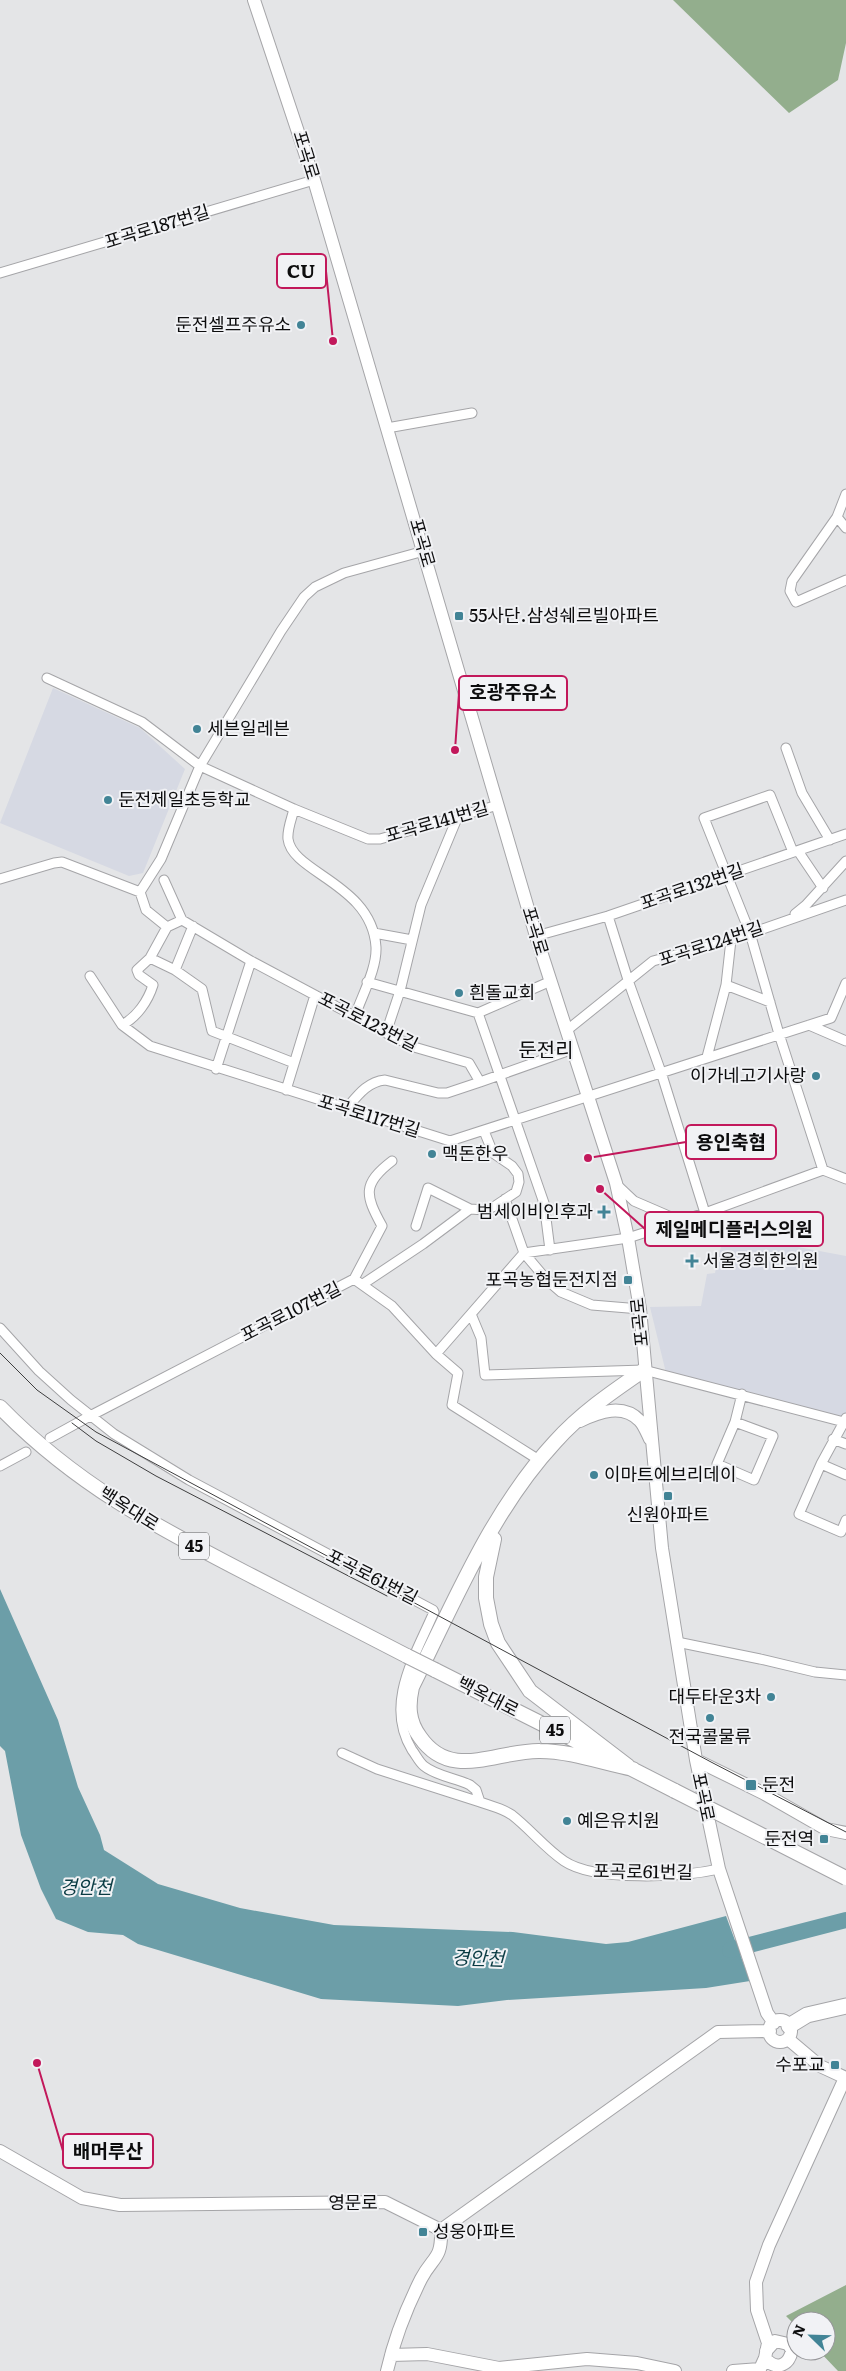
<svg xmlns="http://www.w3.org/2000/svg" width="846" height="2371" font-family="Literata,'Noto Sans KR',serif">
<rect width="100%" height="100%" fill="#e4e5e7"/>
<path fill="#d6d9e3" d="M53,688L140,728L185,769L143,873L129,876L0,823Z
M724,1233L846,1256V1418L667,1377L650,1307L701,1306L707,1274L715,1273Z"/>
<path fill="#93ae8d" d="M673,0H846V43L838,80L789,113Z
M846,2285V2371H838L819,2351H826V2321H796V2326L786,2316Z"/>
<path fill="#6c9ea8" d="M0,1589L58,1720L78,1787L100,1835L104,1850L158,1884L240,1908L334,1925L513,1932L606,1944L628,1942L726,1916L750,1981L706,1988L507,2000L458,2006L321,1999L138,1944L123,1935L88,1932L56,1919L41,1889L21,1835L5,1751L0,1746Z"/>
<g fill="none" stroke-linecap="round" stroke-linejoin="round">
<path stroke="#6c9ea8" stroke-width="16" d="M730,1950L846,1920"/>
<defs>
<path id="street" d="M0,273L314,180
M387,428L472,413
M846,494L837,517L792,581L790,591L796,602L846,580
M837,517L846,528
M47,678L142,722L200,766L281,631L304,597L315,587L344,573L424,551
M786,748L802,793L830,840
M294,809C292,818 287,829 288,839C292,873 372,884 376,947C377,969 362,995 355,1016
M798,851L823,888
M793,852L770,795L704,818L750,933L779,1034L823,1170
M0,879L54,863L62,862L140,892L161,859L200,766L294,809L368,839H380L498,805
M164,880L182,920
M140,892L146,910L167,927
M795,914L806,905L846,861
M608,916L629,983L661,1072L705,1213
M374,933L412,940
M536,936L608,916L846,834
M150,958L175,970L202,989L212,1031L294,1063
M175,970L193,926
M90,976L122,1025L150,1046L450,1141L831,1018L846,983
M367,982L478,1013L551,981
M726,985L770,1002
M478,1013L544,1203L550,1250
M122,1025C137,1017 148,1001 153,985L139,975L137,970L150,958L167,927L182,920L251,961L386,1033L414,1047L469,1063L480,1082L573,1049
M809,1025L846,1041
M566,1031L653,961L731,940L846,900
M386,1033L400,991L421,905L458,816
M707,1057L726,985L731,940
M216,1069L251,961
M286,1090L315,995
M346,1109C358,1095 367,1082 385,1080L438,1093H447L480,1082
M616,1184L634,1201L671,1217L676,1222
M505,1199L524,1253L546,1279L561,1292L592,1305L640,1309
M416,1226L428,1188L470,1209L485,1210L495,1206L516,1192L519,1182L518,1174L512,1166L493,1153L484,1131
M354,1279L382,1226C365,1195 362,1184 392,1161
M363,1284L423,1244L470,1209
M471,1314L481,1338L485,1375L644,1370L844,1422L846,1418
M0,1328L39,1371L71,1400L114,1434L189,1480L433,1610L434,1612C415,1656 384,1704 412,1750C416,1755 419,1762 424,1766C436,1776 456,1778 470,1785L476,1790L480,1802C491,1806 502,1808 512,1815C530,1829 545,1848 564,1861C595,1882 683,1877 719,1869
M436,1354L458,1373L452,1405L539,1460
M735,1422L773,1436L754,1480L717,1464L735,1422L742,1394
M846,1423L844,1422L821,1464L799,1514L841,1532L846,1520
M50,1438L90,1416L354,1279L392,1306L436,1354L524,1253L628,1238L705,1213L823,1170L846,1179
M833,1439L846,1444
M821,1464L846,1475
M0,1466L26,1452
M677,1642L760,1659L815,1672L846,1675
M342,1753L377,1769L480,1802"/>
<path id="secondary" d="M254,0L314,180L536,936L616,1183L628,1238L640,1309L662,1548L696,1760L719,1869L767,2013L774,2023
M580,1421C599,1412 623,1403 640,1421C644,1425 647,1433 650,1439
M696,1760L763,1793L826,1829L846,1833
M769 2031a11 11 0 1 1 22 0a11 11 0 1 1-22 0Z
M788,2039L820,2066L846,2078
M0,2151L82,2198L120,2205L385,2202L441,2230L718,2032L770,2031
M391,2355L427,2354L499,2368L587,2359L637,2363L675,2371
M765,2358C776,2371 789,2366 792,2350L788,2344L775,2341L766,2351
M387,2371C394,2340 407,2307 421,2279C433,2256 442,2260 441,2230
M733,2371L760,2369L765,2358L768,2343L757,2310L756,2282L769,2245L845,2078"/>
<path id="primary" d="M0,1407C75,1484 155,1526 248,1574C301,1601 354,1629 407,1656
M494,1539L486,1577V1598L491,1624L498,1643L530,1691L628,1766
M435,1670L596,1751
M624,1765L675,1791
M633,1769C603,1763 570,1751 540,1751C497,1750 451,1782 420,1737C408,1721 408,1705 412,1687C454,1603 491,1511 555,1442C581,1413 612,1392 644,1370"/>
<path id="highway" d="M789,2026L807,2015L846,2006"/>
</defs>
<use href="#street" stroke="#a5a5a8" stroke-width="11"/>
<use href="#secondary" stroke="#a5a5a8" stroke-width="14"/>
<use href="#primary" stroke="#a5a5a8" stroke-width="16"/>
<use href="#highway" stroke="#a5a5a8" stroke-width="17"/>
<use href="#street" stroke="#fff" stroke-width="9"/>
<use href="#secondary" stroke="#fff" stroke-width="12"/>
<use href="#primary" stroke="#fff" stroke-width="14"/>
<use href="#highway" stroke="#fff" stroke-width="15"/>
<path stroke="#3e3e3f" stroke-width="1" d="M0,1353L37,1390L96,1432L711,1762L846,1832
M72,1423L96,1441L156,1476L387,1596"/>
<defs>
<path id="primary-bridge" d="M407,1656L435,1670
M675,1791L846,1878"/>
</defs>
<use href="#primary-bridge" stroke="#a5a5a8" stroke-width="16" stroke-linecap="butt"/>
<use href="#primary-bridge" stroke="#fff" stroke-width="14"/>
</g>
<g fill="#428496" stroke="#f1f2f5" stroke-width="2">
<circle cx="301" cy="325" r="5"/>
<rect x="454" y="611" width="10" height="10" rx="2.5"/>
<circle cx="197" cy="729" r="5"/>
<circle cx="108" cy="800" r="5"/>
<circle cx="459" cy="993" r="5"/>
<circle cx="816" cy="1076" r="5"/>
<circle cx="432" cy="1154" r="5"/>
<path d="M601.5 1204.5h5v5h5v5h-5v5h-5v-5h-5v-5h5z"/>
<path d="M689.5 1253.5h5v5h5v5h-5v5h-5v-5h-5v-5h5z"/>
<rect x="623" y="1275" width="10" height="10" rx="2.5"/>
<circle cx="594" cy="1475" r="5"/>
<rect x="663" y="1491" width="10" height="10" rx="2.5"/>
<circle cx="771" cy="1697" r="5"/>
<circle cx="710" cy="1718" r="5"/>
<rect x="745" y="1779" width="12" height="12" rx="2.5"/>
<circle cx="567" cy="1821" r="5"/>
<rect x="819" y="1834" width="10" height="10" rx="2.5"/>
<rect x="830" y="2060" width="10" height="10" rx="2.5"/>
<rect x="418" y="2227" width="10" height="10" rx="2.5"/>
</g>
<g text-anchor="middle" stroke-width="4" stroke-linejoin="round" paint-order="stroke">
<g fill="#f1f2f5" stroke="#515253" stroke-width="1">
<rect x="179" y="1532.5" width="30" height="27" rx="4"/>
<rect x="540" y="1716.5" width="30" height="27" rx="4"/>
</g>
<g font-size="16" font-weight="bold" fill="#0d0d0e">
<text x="194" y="1552">45</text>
<text x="555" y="1736">45</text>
</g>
<g font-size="18" fill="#0d0d0e" stroke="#f1f2f5">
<text transform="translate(306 155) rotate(73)" y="6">포곡로</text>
<text transform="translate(157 227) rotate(-17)" y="6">포곡로187번길</text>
<text transform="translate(422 543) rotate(74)" y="6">포곡로</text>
<text transform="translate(437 822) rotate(-16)" y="6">포곡로141번길</text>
<text transform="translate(692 887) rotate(-19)" y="6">포곡로132번길</text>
<text transform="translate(535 931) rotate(73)" y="6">포곡로</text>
<text transform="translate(711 944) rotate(-18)" y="6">포곡로124번길</text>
<text transform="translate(368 1022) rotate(27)" y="6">포곡로123번길</text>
<text transform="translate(369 1116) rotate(17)" y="6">포곡로117번길</text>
<text transform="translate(291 1312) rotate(-27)" y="6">포곡로107번길</text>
<text transform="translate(640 1322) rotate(-96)" y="6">포곡로</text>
<text transform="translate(129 1509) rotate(32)" y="6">백옥대로</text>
<text transform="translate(372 1577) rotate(27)" y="6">포곡로61번길</text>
<text transform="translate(488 1697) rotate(27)" y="6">백옥대로</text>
<text transform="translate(703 1797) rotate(78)" y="6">포곡로</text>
<text transform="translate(643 1872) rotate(1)" y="6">포곡로61번길</text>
<text x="353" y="2209">영문로</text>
</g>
<g font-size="18" fill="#0d0d0e" stroke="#f1f2f5" text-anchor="start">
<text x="291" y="331" text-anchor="end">둔전셀프주유소</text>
<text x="469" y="622">55사단.삼성쉐르빌아파트</text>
<text x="207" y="735">세븐일레븐</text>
<text x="118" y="806">둔전제일초등학교</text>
<text x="469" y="999">흰돌교회</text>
<text x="806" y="1082" text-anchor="end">이가네고기사랑</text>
<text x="442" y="1160">맥돈한우</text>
<text x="593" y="1218" text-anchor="end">범세이비인후과</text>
<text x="703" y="1267">서울경희한의원</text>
<text x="618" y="1286" text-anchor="end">포곡농협둔전지점</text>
<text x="604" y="1481">이마트에브리데이</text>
<text x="668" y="1521" text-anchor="middle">신원아파트</text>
<text x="761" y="1703" text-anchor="end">대두타운3차</text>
<text x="710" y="1743" text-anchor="middle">전국콜물류</text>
<text x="762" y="1791">둔전</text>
<text x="577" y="1827">예은유치원</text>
<text x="814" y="1845" text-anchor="end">둔전역</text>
<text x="825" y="2071" text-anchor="end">수포교</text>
<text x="433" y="2238">성웅아파트</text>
</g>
<g font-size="19" font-style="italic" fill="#0a3b43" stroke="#f1f2f5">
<text x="86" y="1894">경안천</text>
<text transform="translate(478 1958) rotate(2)" y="7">경안천</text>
</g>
<g font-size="20" fill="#0d0d0e" stroke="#f1f2f5">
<text x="546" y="1057">둔전리</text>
</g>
</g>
<path fill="none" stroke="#c2185b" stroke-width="2" d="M333 341L326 271M455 750L459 693M588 1158L686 1142M600 1189L645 1229M37 2063L63 2151"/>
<g fill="#c2185b" stroke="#f1f2f5" stroke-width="2">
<circle cx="333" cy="341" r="5"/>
<circle cx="455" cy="750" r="5"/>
<circle cx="588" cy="1158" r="5"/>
<circle cx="600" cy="1189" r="5"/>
<circle cx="37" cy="2063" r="5"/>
</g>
<g fill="#f1f2f5" stroke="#c2185b" stroke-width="2">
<rect x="277" y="254" width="49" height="34" rx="5"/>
<rect x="459" y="676" width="108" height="34" rx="5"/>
<rect x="686" y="1125" width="90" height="34" rx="5"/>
<rect x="645" y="1212" width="178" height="34" rx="5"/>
<rect x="63" y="2134" width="90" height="34" rx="5"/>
</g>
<g font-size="19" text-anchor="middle" font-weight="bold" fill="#0d0d0e">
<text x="301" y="278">CU</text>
<text x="513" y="699">호광주유소</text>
<text x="731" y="1149">용인축협</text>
<text x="734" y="1236">제일메디플러스의원</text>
<text x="108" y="2158">배머루산</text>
</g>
<g transform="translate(811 2336) rotate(293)"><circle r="24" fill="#f1f2f5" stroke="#969699"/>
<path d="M0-4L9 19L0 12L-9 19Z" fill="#428496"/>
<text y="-8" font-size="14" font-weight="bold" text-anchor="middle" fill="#0d0d0e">N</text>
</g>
</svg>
